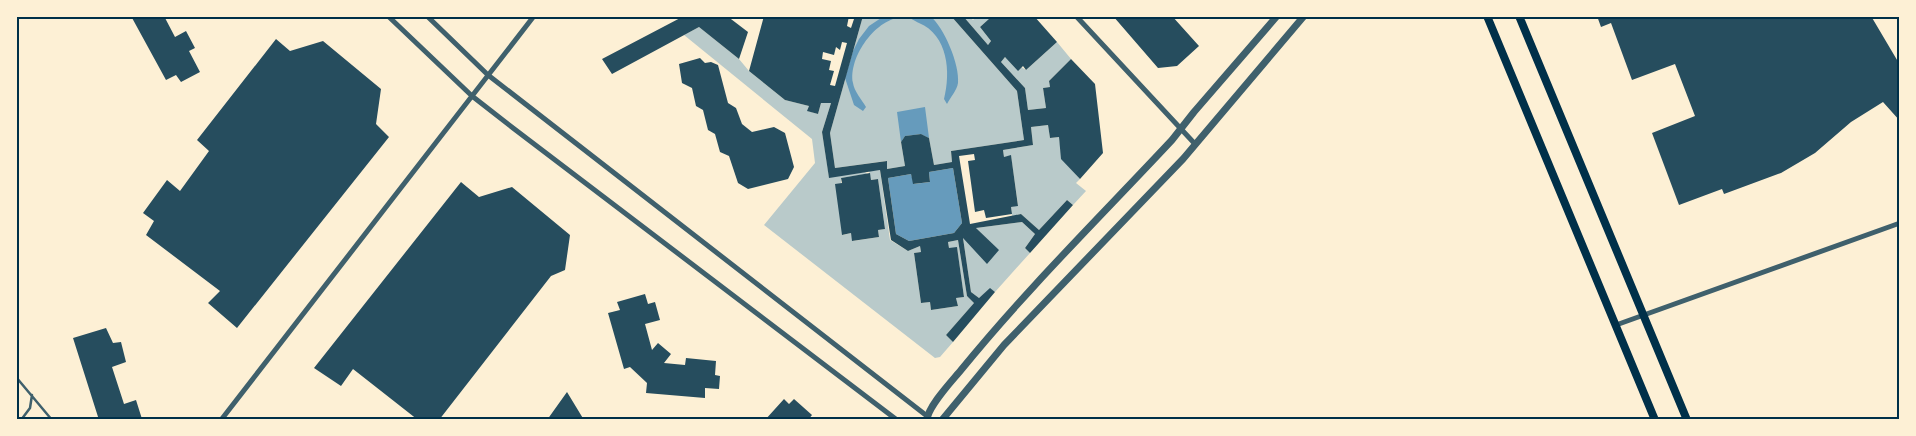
<svg xmlns="http://www.w3.org/2000/svg" width="1916" height="436" font-family="'Work Sans',sans-serif">
<rect width="100%" height="100%" fill="#fdf0d5"/>
<path fill="#b9caca" d="M863,16H951L1017,91L1024,140L951,151L952,162L934,165L929,138L920,134L905,136L901,142L905,166L887,169L886,161L835,168L830,133Z
M963,16H969L973,20L977,16H989L990,18L980,27L991,41L988,45Z
M699,27L739,59L749,71L785,100L809,106L808,111L818,114L821,103H831L822,132L829,177L865,172L867,174L841,178L843,235L851,233L853,241L879,237L878,230L885,229L878,179L871,180L869,171L880,170L890,240L908,251L920,246L921,252L914,253L921,303L930,302L931,310L958,306L956,298L964,297L957,248H949L948,242L958,240L967,296L974,303L946,335L953,342L940,357L935,358L764,225L815,163L812,139L684,35Z
M1057,42L1071,59L1049,81L1050,87L1043,88L1046,108L1028,110L1025,88L1001,62L1005,57L1026,70Z
M1048,125L1050,138L1059,137L1062,159L1080,179L1076,183L1086,191L1073,205L1067,200L1039,230L1021,214L1012,216L1011,207L1018,205L1011,156L1004,157L1003,150L1033,145L1031,127Z
M1022,222L1035,234L1025,248L1030,253L995,292L990,289L979,298L971,292L963,238L998,250L976,228Z"/>
<path fill="#669bbc" d="M884,16H930C944,27 960,65 958,83C957,90 950,98 947,104L944,99C951,72 948,35 919,23C915,21 909,17 905,17C877,16 848,57 853,83C854,91 862,100 866,107L863,111L854,105L845,78L853,51L859,39L869,26Z
M925,107L929,138L921,134L905,136L901,142L897,112Z
M953,168L962,223L954,233L909,241L896,234L888,178L911,174L914,184L930,182L929,172Z"/>
<path fill="#264d5e" fill-rule="evenodd" d="M131,16H164L175,37L186,31L195,48L189,51L200,72L181,82L176,75L166,80Z
M684,16H727L748,32L739,59L699,27L612,74L602,59Z
M764,16H849L847,26L851,28L855,16H863L830,133L835,168L887,161V169L905,166L901,142L905,136L921,134L929,138L934,165L952,162L951,151L1024,140L1017,91L951,16H963L988,45L991,41L980,27L990,18L989,16H1034L1057,42L1026,70L1023,66L1018,71L1005,57L1001,62L1025,88L1028,110L1046,108L1043,88L1050,87L1049,81L1071,59L1095,84L1103,153L1080,179L1061,159L1059,137L1050,138L1048,125L1031,127L1033,145L1003,150L1004,157L1011,155L1018,206L1011,207L1012,214L986,218L984,210L975,212L968,161L975,160L974,154L959,156L970,224L1021,214L1039,230L1067,200L1073,205L1030,253L1025,248L1035,234L1022,222L976,228L999,250L987,264L963,238L971,292L979,298L990,288L995,292L953,342L946,335L974,303L967,296L958,240L948,242L949,248L957,247L964,297L956,298L958,306L931,310L930,302L921,303L914,253L921,252L920,246L908,251L891,240L880,170L829,178L822,132L831,103H821L818,114L807,111L809,106L785,100L749,71ZM842,42L847,43L835,86L830,85L834,71L829,70L831,61L822,59L823,52L834,55L836,47L840,50ZM953,168L962,223L954,233L909,241L896,234L888,178L911,174L913,184L930,182L929,172Z
M1113,16H1172L1199,46L1177,66L1158,68Z
M1597,16H1871L1900,65V121L1883,102L1851,122L1815,153L1781,173L1724,194L1722,189L1679,205L1652,133L1695,116L1675,64L1632,80L1611,23L1601,27Z
M276,39L290,51L323,41L381,89L376,124L389,137L237,328L208,303L220,291L146,235L154,221L143,213L167,180L180,191L209,151L197,140Z
M700,58L705,63L711,62L718,65L728,103L736,108L742,124L752,132L774,127L785,133L794,167L788,179L748,189L738,183L729,156L720,152L715,134L708,130L703,110L696,106L692,88L682,83L679,64Z
M870,173L871,180L878,179L885,229L878,230L879,237L852,241L851,233L842,235L835,184L842,183L841,178Z
M461,182L479,197L512,187L570,235L565,270L551,276L439,420H418L353,369L341,386L314,368Z
M645,294L648,304L655,302L660,320L645,324L652,350L658,343L671,354L664,363L685,365L686,358L716,361L715,375L720,376L719,389L705,388V398L646,393L647,383L630,367L624,369L608,313L620,310L617,302Z
M106,328L113,343L121,342L126,362L112,367L124,404L136,400L142,419L99,420L73,338Z
M567,392L584,420H547Z
M784,399L789,404L794,399L812,415L808,420H765Z"/>
<g fill="none" stroke-linecap="round" stroke-linejoin="round">
<path stroke="#3f606c" stroke-width="2.5" d="M16,377L52,420
M21,420L30,408L32,395"/>
<path stroke="#3f606c" stroke-width="5" d="M388,16L472,96L513,128L897,420
M427,16L488,75L927,416
M1076,16L1195,144
M1616,325L1900,223
M221,420L534,16"/>
<path stroke="#3f606c" stroke-width="7" d="M927,420C928,406 952,381 961,370C1026,290 1101,216 1172,140L1194,112L1277,16
M942,420L1004,345L1183,159L1304,16"/>
<path stroke="#003049" stroke-width="8" d="M1487,16L1655,420
M1519,16L1687,420"/>
</g>
<rect width="1916" height="436" fill="none" stroke="#fdf0d5" stroke-width="35"/>
<rect x="18" y="18" width="1880" height="400" fill="none" stroke="#003049" stroke-width="2"/>
</svg>
